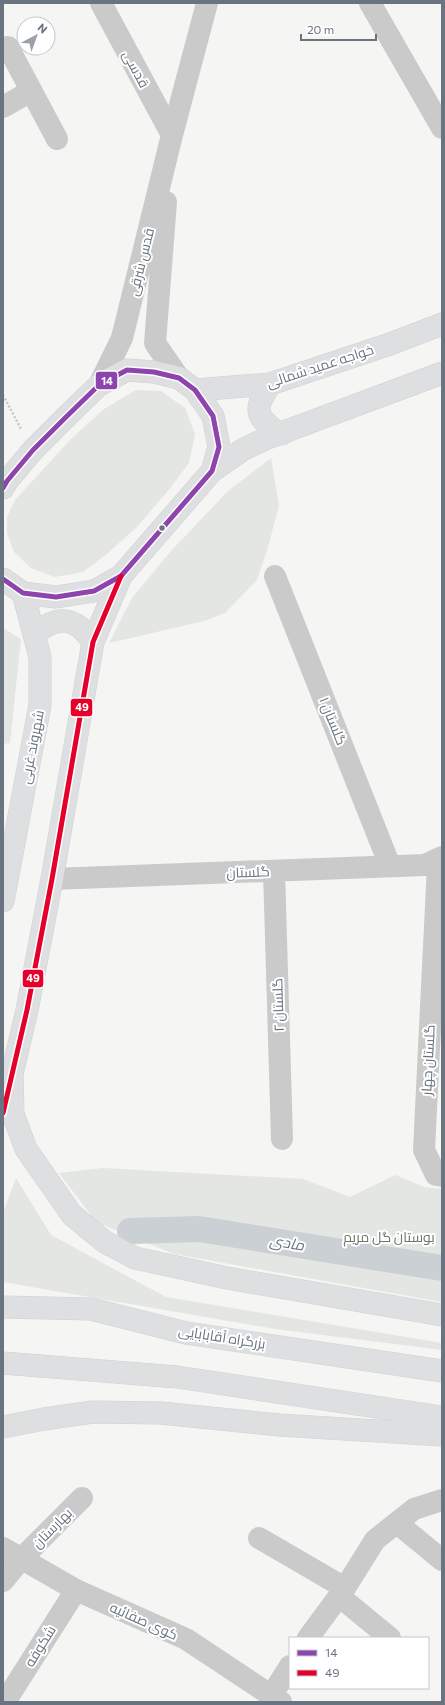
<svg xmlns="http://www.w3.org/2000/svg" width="445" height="1705" font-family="Commissioner,Cairo,sans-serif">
<rect width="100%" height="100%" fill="#f5f5f4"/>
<path fill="#e3e6e2" d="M136,390L161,391L185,408L195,434L189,463L167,492L137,527L108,553L83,572L55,577L31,568L14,552L7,533V517L15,500L71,439L104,409Z
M271,458L279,506L268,547L257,580L225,613L204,621L109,643L132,598L171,551L228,491Z
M3,628L21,639L10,743L3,744Z
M103,1168L303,1179L350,1197L395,1175L425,1187L442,1189V1302L174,1254L96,1222L59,1173Z
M16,1178L51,1235L166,1297L442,1343V1350L275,1329L3,1282V1213Z"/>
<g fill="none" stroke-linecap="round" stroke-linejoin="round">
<path stroke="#cad0d3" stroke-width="26" d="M130,1231L199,1229L442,1268"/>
<defs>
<path id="major" d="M270,384C262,398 252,410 266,423C271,428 275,432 282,434
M195,390L270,384L390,344L442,324
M212,471L244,449L265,439L442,373
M3,488L7,481L33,450L65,418L99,385L127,370L154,372L179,378L195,390L213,416L219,447L212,471L121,576L94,591L56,597L23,593L3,579
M35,634C58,614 76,617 93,642
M3,901L40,705V657L23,593
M8,1091L27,1010L52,879L93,642L121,576"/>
<path id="highway" d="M12,1072L13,1114L26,1149L72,1215L105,1242L135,1258L227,1278L442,1315
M3,1307L91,1309L186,1333L442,1371
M3,1363L177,1377L442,1417
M3,1427L44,1419L93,1412L161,1413L279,1425L442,1435"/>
</defs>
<use href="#major" stroke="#d1d1d2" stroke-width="23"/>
<use href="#highway" stroke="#d1d1d1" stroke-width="23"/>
<path stroke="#c6c7c8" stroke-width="2.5" stroke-dasharray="2 2" stroke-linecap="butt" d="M3,395L21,429"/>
<path stroke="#cacacb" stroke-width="22" d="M101,3L172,135
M370,3L442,128
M8,47L57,139
M3,107L31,91
M166,202L155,343L179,378
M99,385L122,338L172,135L207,3
M275,576L390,866
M438,865L424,1150L436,1175L442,1176
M274,871L282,1139
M52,879L425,865L442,857
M397,1523L442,1560
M259,1538L345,1588
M3,1548L76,1590L186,1639L281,1702
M3,1581L22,1558L82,1498
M339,1596L390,1638
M308,1638L345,1588L375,1540L414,1509L442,1500
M271,1696L290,1666
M5,1702L76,1590"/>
<use href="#major" stroke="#dedfe0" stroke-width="22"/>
<use href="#highway" stroke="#dedfe0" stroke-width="22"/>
<defs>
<path id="bus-1" d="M3,488L7,481L33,450L65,418L99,385L127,370L154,372L179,378L195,390L213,416L219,447L212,471L121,576L94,591L56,597L23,593L3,579"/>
<path id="bus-2" d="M3,1113L27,1010L52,879L93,642L121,576"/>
</defs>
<use href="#bus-1" stroke="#fff" stroke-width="8"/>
<use href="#bus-2" stroke="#fff" stroke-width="8"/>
<use href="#bus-1" stroke="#8e44ad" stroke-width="5"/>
<use href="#bus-2" stroke="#e4002b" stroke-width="5"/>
</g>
<circle fill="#697480" stroke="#fff" stroke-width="1.5" cx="162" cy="528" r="3.5"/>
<g text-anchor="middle" stroke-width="4" stroke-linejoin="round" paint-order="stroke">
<g font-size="14" fill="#697480" stroke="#fff">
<text transform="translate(136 69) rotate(62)" y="5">قدسی</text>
<text transform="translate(141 262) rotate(-76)" y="5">قدس شرقی</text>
<text transform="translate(320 366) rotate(-18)" y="5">خواجه عمید شمالی</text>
<text transform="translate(333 721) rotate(68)" y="5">گلستان ۱</text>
<text transform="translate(32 747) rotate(-79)" y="5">شهروند غربی</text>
<text transform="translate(248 872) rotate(-2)" y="5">گلستان</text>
<text transform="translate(278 1005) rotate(-92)" y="5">گلستان ۲</text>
<text transform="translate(428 1060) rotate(-87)" y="5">گلستان چهار</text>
<text transform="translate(222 1337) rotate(9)" y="5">بزرگراه آقابابایی</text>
<text transform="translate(52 1528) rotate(-45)" y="5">بهارستان</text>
<text transform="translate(144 1621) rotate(24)" y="5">کوی صفائیه</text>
<text transform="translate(40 1646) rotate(-58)" y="5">شکوفه</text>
</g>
<g font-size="14" fill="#697867" stroke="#fff">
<text x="389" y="1242">بوستان گل مریم</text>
</g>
<g font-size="15" font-style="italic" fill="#64747c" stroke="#fff">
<text transform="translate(287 1243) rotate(9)" y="5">مادی</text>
</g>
</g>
<g stroke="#fff" stroke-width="1.5">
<rect x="95" y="371" width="23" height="19" rx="4" fill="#8e44ad"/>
<rect x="70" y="698" width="23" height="19" rx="4" fill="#e4002b"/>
<rect x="22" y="969" width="22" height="19" rx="4" fill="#e4002b"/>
</g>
<g font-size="11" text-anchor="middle" font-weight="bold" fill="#fff">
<text x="107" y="385">14</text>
<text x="82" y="711">49</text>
<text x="33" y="982">49</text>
</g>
<rect width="445" height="1705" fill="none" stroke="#697480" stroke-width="8"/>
<rect x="289" y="1637" width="140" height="52" fill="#ffffff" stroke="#c3c7cc"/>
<rect x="297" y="1650" width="20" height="6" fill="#8e44ad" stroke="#c3c7cc"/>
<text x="325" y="1657" font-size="12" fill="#697480">14</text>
<rect x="297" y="1670" width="20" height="6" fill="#e4002b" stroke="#c3c7cc"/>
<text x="325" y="1677" font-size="12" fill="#697480">49</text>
<g transform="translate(36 36) rotate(41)"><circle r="19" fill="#ffffff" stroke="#c3c7cc"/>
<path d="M0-3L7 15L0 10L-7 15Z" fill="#9aa1a9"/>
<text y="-6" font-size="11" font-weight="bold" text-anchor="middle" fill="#697480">N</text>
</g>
<path d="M301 34v6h75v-6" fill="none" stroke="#697480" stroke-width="2"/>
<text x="307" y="34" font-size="12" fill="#697480" stroke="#ffffff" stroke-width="3" paint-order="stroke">20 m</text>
</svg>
